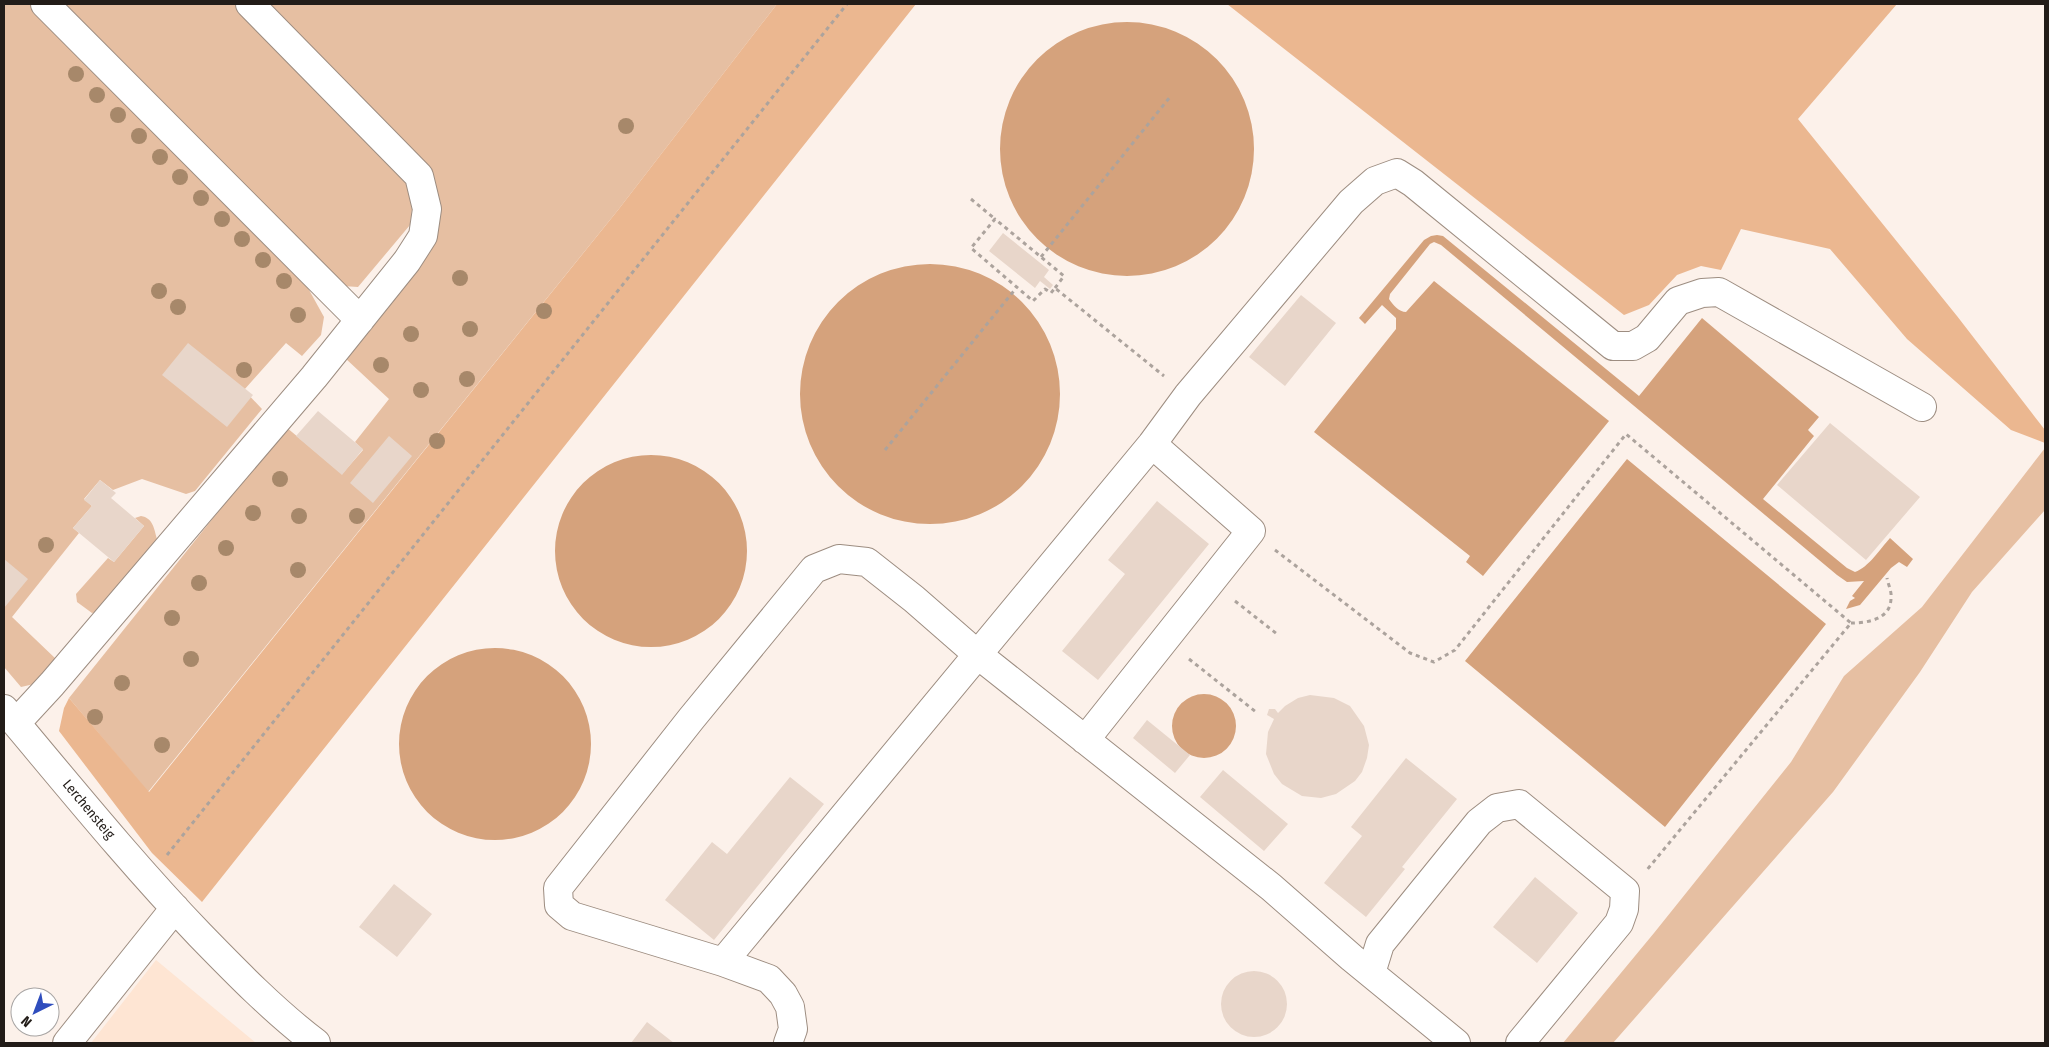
<svg xmlns="http://www.w3.org/2000/svg" width="2049" height="1047" font-family="'Fira Sans Condensed',sans-serif">
<rect width="100%" height="100%" fill="#fcf1ea"/>
<path fill="#fee5d3" d="M156,960L256,1043H91Z"/>
<path fill="#e6bfa2" d="M4,4H30L303,279L324,317L321,335L302,356L286,343L244,390L262,409L195,491L186,494L142,479L113,490L100,480L84,499L92,506L73,528L79,533L12,617L57,660L34,684L21,687L4,667Z
M60,4H234L400,169L407,183L412,209L410,225L358,287L343,286Z
M262,4H777L618,210L148,792L69,698L286,427L342,474L363,450L355,442L389,399L345,358L431,251L436,198Z
M2045,448V510L1972,592L1920,672L1833,792L1613,1043H1563L1654,933L1791,762L1844,676L1922,607Z
M141,516C153,518 154,528 157,539L101,611L92,613L77,602L76,594L108,558L114,562L144,526L135,518Z"/>
<path fill="#ebb790" d="M777,4H916L202,902L152,853L59,731L64,708L69,698L149,792L618,210Z
M1227,4H1897L1798,119L1957,316L2045,430V443L2011,430L1907,339L1830,249L1741,229L1721,270L1701,266L1677,275L1649,305L1624,315Z"/>
<path fill="#d5a27c" d="M1000 149a127 127 0 1 1 254 0a127 127 0 1 1-254 0Z
M1437,235L1443,236L1639,396L1702,318L1819,417L1808,430L1814,436L1763,499L1847,568L1855,572C1869,567 1880,549 1890,538L1913,559L1907,567L1899,562L1891,568L1860,605L1846,609L1850,601L1855,598L1852,596L1864,581L1847,582L1837,575L1441,245L1434,242L1430,244L1390,294L1389,299C1393,305 1399,312 1406,312L1434,281L1609,421L1483,576L1466,562L1470,556L1314,432L1396,329V318L1382,305L1365,324L1359,318L1424,240L1431,236Z
M800 394a130 130 0 1 1 260 0a130 130 0 1 1-260 0Z
M555 551a96 96 0 1 1 192 0a96 96 0 1 1-192 0Z
M1627,459L1826,624L1665,827L1465,661Z
M399 744a96 96 0 1 1 192 0a96 96 0 1 1-192 0Z
M1172 726a32 32 0 1 1 64 0a32 32 0 1 1-64 0Z"/>
<path fill="#e8d6ca" d="M1003,233L1049,270L1044,277L1053,285L1050,289L1040,281L1035,288L989,251Z
M1301,295L1336,323L1285,386L1249,357Z
M188,343L253,395L227,427L162,375Z
M318,411L363,449L342,475L296,436Z
M1830,423L1920,497L1866,560L1777,485Z
M389,436L412,456L373,503L350,483Z
M100,480L116,493L111,498L144,526L114,562L73,528L92,506L84,500Z
M1157,501L1209,544L1098,680L1062,651L1125,574L1108,560Z
M4,559L28,579L4,608Z
M1310,695L1334,698L1350,706L1364,726L1369,745L1367,758L1362,772L1355,781L1336,794L1321,798L1302,796L1282,784L1274,774L1266,754L1268,732L1274,719L1267,715L1269,709H1275L1278,713L1285,706L1298,698Z
M1147,720L1190,755L1175,773L1133,738Z
M1406,758L1457,799L1402,867L1405,869L1366,917L1324,883L1362,836L1351,827Z
M1223,770L1288,824L1264,851L1200,797Z
M790,777L824,804L714,940L665,900L712,842L727,854Z
M1535,877L1578,913L1537,963L1493,927Z
M394,884L432,914L397,957L359,927Z
M1221 1004a33 33 0 1 1 66 0a33 33 0 1 1-66 0Z
M647,1022L674,1043H631Z"/>
<g fill="none" stroke-linecap="round" stroke-linejoin="round">
<defs>
<path id="minor" d="M45,4L360,320
M4,709C68,785 131,863 200,935C237,973 274,1011 316,1043
M16,723L52,684L314,377L407,261L423,236L427,209L419,176L250,4
M1085,740L1251,531L1152,444
M723,962L769,979L783,994L790,1007L793,1029L788,1043
M1371,973L1380,944L1479,822L1497,808L1519,804L1625,891L1624,909L1619,923L1520,1043
M67,1043L175,908
M1456,1043L1352,958L1271,887L977,654L914,599L867,562L839,559L814,569L691,719L558,888L559,905L572,916L723,962L1152,444L1188,395L1351,202L1375,181L1397,173L1413,183L1613,346H1633L1647,338L1678,301L1702,293L1719,292L1922,407"/>
</defs>
<use href="#minor" stroke="#9d8d81" stroke-width="30"/>
<path stroke="#aca39d" stroke-width="3" stroke-dasharray="4 4" stroke-linecap="butt" d="M971,199L995,219
M1041,257L1170,97
M1055,288L1064,276L995,219L971,248L1033,301L1045,289L1051,293L1055,288L1164,376
M885,450L1017,287
M1275,550L1410,653L1434,662L1455,650L1626,434L1851,623L1646,871
M1235,601L1277,634
M1851,623C1868,623 1891,619 1891,598C1892,592 1888,584 1887,578
M1189,659L1256,712
M167,855L847,4"/>
<use href="#minor" stroke="#fff" stroke-width="28"/>
</g>
<g fill="#a7886a">
<circle cx="76" cy="74" r="8"/>
<circle cx="97" cy="95" r="8"/>
<circle cx="118" cy="115" r="8"/>
<circle cx="626" cy="126" r="8"/>
<circle cx="139" cy="136" r="8"/>
<circle cx="160" cy="157" r="8"/>
<circle cx="180" cy="177" r="8"/>
<circle cx="201" cy="198" r="8"/>
<circle cx="222" cy="219" r="8"/>
<circle cx="242" cy="239" r="8"/>
<circle cx="263" cy="260" r="8"/>
<circle cx="460" cy="278" r="8"/>
<circle cx="284" cy="281" r="8"/>
<circle cx="159" cy="291" r="8"/>
<circle cx="178" cy="307" r="8"/>
<circle cx="544" cy="311" r="8"/>
<circle cx="298" cy="315" r="8"/>
<circle cx="470" cy="329" r="8"/>
<circle cx="411" cy="334" r="8"/>
<circle cx="381" cy="365" r="8"/>
<circle cx="244" cy="370" r="8"/>
<circle cx="467" cy="379" r="8"/>
<circle cx="421" cy="390" r="8"/>
<circle cx="437" cy="441" r="8"/>
<circle cx="280" cy="479" r="8"/>
<circle cx="253" cy="513" r="8"/>
<circle cx="299" cy="516" r="8"/>
<circle cx="357" cy="516" r="8"/>
<circle cx="46" cy="545" r="8"/>
<circle cx="226" cy="548" r="8"/>
<circle cx="298" cy="570" r="8"/>
<circle cx="199" cy="583" r="8"/>
<circle cx="172" cy="618" r="8"/>
<circle cx="191" cy="659" r="8"/>
<circle cx="122" cy="683" r="8"/>
<circle cx="95" cy="717" r="8"/>
<circle cx="162" cy="745" r="8"/>
</g>
<g text-anchor="middle" stroke-width="4.5" stroke-linejoin="round" paint-order="stroke">
<g font-size="14" fill="#221c18" stroke="#fff">
<text transform="translate(89 809) rotate(50)" y="5">Lerchensteig</text>
</g>
</g>
<rect width="2049" height="1047" fill="none" stroke="#221c18" stroke-width="10"/>
<g transform="translate(35 1012) rotate(222)"><circle r="24" fill="#ffffff" stroke="#a7a4a3"/>
<path d="M0-4L9 19L0 12L-9 19Z" fill="#2f4dbd"/>
<text y="-8" font-size="14" font-weight="bold" text-anchor="middle" fill="#221c18">N</text>
</g>
</svg>
